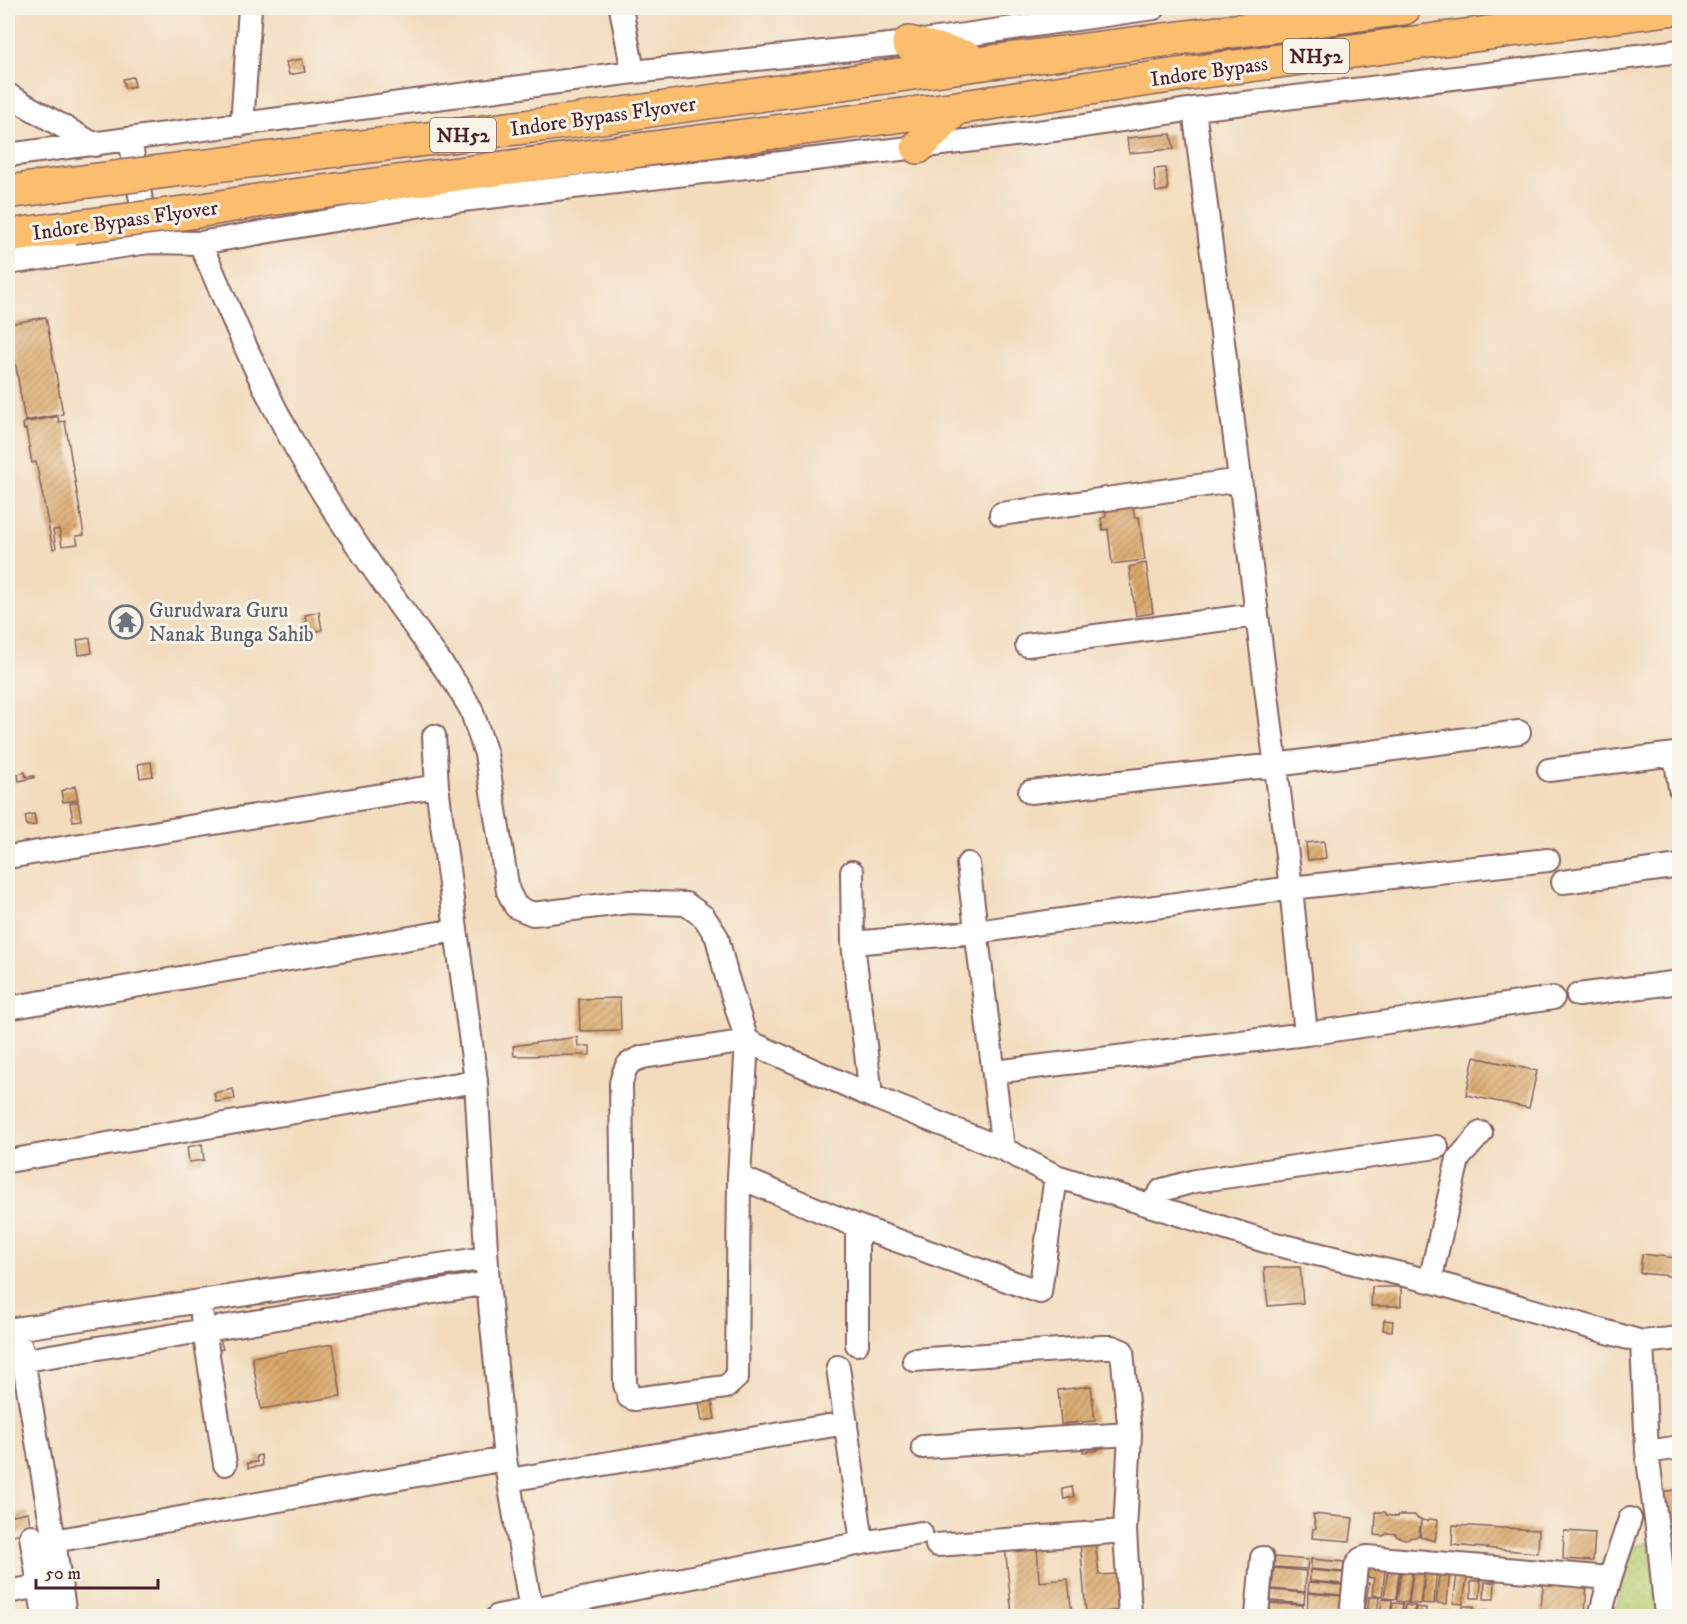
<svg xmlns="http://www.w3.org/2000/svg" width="1687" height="1624" font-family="'IM FELL DW Pica',serif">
<defs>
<pattern id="park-dots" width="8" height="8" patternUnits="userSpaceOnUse" patternTransform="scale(1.5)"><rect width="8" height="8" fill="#b7cd71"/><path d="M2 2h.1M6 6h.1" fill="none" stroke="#9fb062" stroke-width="1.8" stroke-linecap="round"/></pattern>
<pattern id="building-hatch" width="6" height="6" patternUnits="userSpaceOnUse" patternTransform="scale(1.5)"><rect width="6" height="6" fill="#daa86b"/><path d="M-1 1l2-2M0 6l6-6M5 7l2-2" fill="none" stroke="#b38858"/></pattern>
</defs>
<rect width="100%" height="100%" fill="#f7f3e8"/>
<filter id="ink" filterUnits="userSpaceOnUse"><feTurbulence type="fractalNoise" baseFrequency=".0167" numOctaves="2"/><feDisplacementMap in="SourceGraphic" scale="12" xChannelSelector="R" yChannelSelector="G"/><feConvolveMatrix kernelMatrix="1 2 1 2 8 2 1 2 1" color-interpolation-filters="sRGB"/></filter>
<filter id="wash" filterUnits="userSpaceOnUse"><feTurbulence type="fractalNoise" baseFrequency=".008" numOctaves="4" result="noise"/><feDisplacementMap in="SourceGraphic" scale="24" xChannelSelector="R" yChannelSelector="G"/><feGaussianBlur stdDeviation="1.35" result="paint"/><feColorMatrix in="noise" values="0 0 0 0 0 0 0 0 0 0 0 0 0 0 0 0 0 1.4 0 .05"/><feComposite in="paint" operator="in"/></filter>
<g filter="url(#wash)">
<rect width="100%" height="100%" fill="#f3dcbd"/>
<path fill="url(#park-dots)" stroke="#80764e" stroke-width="1.5" d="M1649,1543L1661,1616H1616L1627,1548Z"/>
<g id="blocks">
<path fill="url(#building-hatch)" d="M302,59L305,72L289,75L286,62Z
M133,77L135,86L125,88L123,79Z
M1171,134L1174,149L1129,153L1127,138Z
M1166,168L1168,190L1156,192L1154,169Z
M46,317L63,414L25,421L9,324Z
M55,417H58L59,422L65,421L84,535L76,536L78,544L62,546L59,529L53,530L56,548L53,549L36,462L32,463L26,429L24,430L23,423Z
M1131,498L1135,518L1139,517L1145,560L1112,564L1108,529L1103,530L1101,518L1106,517L1104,502Z
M1146,563L1153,613L1136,616L1129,567Z
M319,612L322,630L308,633L305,615Z
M90,638L92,653L79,655L77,640Z
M151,762L153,776L140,778L138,764Z
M25,772L26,777L34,776V778L19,781L18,774Z
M13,774L15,784L8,785V775Z
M75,786L78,800L63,802L61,791Z
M78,802L81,820L73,821L70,803Z
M34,814L36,825L27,826L25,816Z
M8,815H10L12,829L8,830Z
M1324,841L1326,858L1308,860L1306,843Z
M620,998L621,1030L580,1031L579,999Z
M577,1037L578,1046H590V1055L514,1056L513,1046Z
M1474,1057L1537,1071L1529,1108L1466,1095Z
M233,1089L235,1099L216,1102L214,1093Z
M202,1144L204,1160L189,1162L187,1147Z
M1678,1245H1680V1277L1640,1273L1642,1254L1677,1258Z
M1300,1267L1303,1303L1268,1306L1264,1268Z
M1372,1287H1401V1306H1371Z
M1384,1320L1393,1321L1392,1331L1383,1330Z
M220,1339L223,1349L212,1352L210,1342Z
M333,1344L341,1396L261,1409L252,1357Z
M1091,1386L1095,1421L1061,1424L1058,1390Z
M711,1395L715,1419L702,1421L698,1397Z
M1097,1442L1098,1450L1083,1452L1082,1443Z
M261,1455L262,1466L248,1468V1463L257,1462L256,1456Z
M1072,1487L1074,1497L1064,1499L1062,1489Z
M1680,1489V1526L1660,1528L1655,1493Z
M28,1512L31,1531L8,1536V1516Z
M1376,1512H1385L1387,1515L1398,1517V1515H1415L1417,1518L1421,1519L1419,1536L1405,1539L1396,1536V1534L1388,1533L1383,1536L1375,1535Z
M1313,1514L1353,1518L1350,1541L1312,1538L1313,1529L1316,1528Z
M1429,1519L1438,1520L1435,1541L1420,1537L1421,1520L1428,1521Z
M1453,1525L1539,1530L1538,1553L1452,1545Z
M1564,1531L1595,1533L1593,1561L1563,1559Z
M1095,1540L1099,1575L1120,1574L1123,1610L1086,1614L1080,1541Z
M1037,1545L1039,1582L1068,1579L1072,1615L1012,1616L1005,1546Z
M1275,1557L1308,1560L1307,1569L1274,1567Z
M1311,1559L1344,1562L1343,1572L1311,1569Z
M1389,1561L1400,1563L1396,1599L1384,1598Z
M1386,1562L1382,1596L1372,1595L1374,1578L1363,1577L1365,1563Z
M1402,1564L1413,1565L1408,1603L1397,1601Z
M1414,1565L1437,1566L1434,1604L1422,1603L1425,1569L1420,1604L1409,1603Z
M1440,1567L1450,1568L1447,1604L1436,1603Z
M1274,1568L1306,1571L1305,1592L1272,1589Z
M1458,1568L1468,1569L1463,1604L1453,1603Z
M1310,1570L1343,1573L1342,1584L1310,1581Z
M1544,1578L1587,1581L1585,1616L1540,1614Z
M1359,1581L1369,1583L1364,1616H1354Z
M1471,1581H1481L1480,1598H1471Z
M1309,1582L1342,1585L1341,1595L1308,1592Z
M1485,1582H1495L1494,1599H1484Z
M1272,1590L1305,1593L1304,1604L1271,1601Z
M1308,1593L1341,1596L1339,1616L1307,1615Z
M1369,1597H1379L1377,1616H1367Z
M1382,1599L1392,1600L1390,1616H1380Z
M1270,1603L1303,1605V1615L1270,1612Z
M1393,1603L1403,1604L1401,1616H1391Z
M1405,1605L1415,1606L1413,1616H1403Z
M1463,1606H1474L1472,1616H1462Z
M1416,1607L1426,1608L1425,1616H1415Z
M1442,1610H1453V1616H1442Z
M1475,1610L1490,1611L1489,1616H1474Z
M1270,1613L1287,1615V1616H1270Z"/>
</g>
</g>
<g filter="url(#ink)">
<use href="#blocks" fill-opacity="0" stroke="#85615e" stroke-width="1.5"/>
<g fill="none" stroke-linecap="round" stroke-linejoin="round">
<defs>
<path id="minor" d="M621,8L633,72
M8,95L95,145
M1194,109L1291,888L1306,1034
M242,125L250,8
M130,140L147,233
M8,155L633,72L909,43L1154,8
M200,243C230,311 258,380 295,446C342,529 400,606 456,684L471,709L486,754L508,891L516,907L533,914L629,902L686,904L704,917L717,937L726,974L747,1041L871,1096L1003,1149L1056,1176L1275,1244L1430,1281L1642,1342L1680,1338
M8,263L149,242L200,243L428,204L918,147L1077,127L1194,109L1680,51
M1001,514L1240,480
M1027,645L1256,615
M434,736L437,786L476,1081L488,1283L505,1459L531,1610
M1680,754H1675L1680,788
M1549,770L1675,754
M1030,792L1276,765L1519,732
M8,857L437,786
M968,864L1003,1149
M852,872L853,943L871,1096
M1563,882L1680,866
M853,943L976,932L1291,888L1548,860
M1578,995L1680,982
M8,1008L456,930
M747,1041L739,1177L737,1377L726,1387L634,1399L629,1397L625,1384L621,1083C626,1065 626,1063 643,1057Z
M994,1072L1306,1034L1553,998
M8,1161L476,1081
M739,1177L857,1226L1040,1292L1056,1176
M1151,1205L1162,1190L1195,1181L1437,1147
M1430,1281L1458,1159L1481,1133
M202,1317L225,1464
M8,1330L486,1258
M1642,1342L1647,1452L1659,1543L1666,1616
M857,1344V1226
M21,1347L54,1541L65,1616
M914,1360L1102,1347H1112L1122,1351L1130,1434L1125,1531L1130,1616
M8,1363L488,1283
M838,1367L862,1543
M923,1447L1130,1434
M1647,1452L1680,1447
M509,1480L846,1423
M31,1536L44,1616
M54,1541L505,1459
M937,1545L1125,1531
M8,1592L39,1586
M498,1616L862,1543L921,1533
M1257,1616L1262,1558
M1351,1616L1356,1566L1361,1559L1367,1557L1610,1578
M1600,1616L1610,1578L1630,1519"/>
<path id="highway" d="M909,43L968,58
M918,147L956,108
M183,169L573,121L984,63L1272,26L1404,8
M8,192L58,185
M191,212L269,199L956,108L1197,72L1675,8
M8,236L74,227"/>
</defs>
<use href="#minor" stroke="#85615e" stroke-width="26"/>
<use href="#highway" stroke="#85615e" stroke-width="36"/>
<use href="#minor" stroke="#fff" stroke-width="22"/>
<use href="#highway" stroke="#fbbe6e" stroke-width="33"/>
<defs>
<path id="highway-bridge" d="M58,185L183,169
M74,227L191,212"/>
</defs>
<use href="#highway-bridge" stroke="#85615e" stroke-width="36" stroke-linecap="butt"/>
<use href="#highway-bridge" stroke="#fbbe6e" stroke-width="33"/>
</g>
</g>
<defs>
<symbol id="temple-ring" viewBox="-11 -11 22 22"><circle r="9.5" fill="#f7f3e8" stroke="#6b7280" stroke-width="1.5"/><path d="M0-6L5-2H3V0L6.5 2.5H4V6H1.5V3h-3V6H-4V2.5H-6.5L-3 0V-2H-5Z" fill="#6b7280"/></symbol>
</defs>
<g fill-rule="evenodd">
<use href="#temple-ring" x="107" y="603" width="38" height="38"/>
</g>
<g text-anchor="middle" stroke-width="6" stroke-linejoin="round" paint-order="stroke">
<g fill="#f7f3e8" stroke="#7e5f64" stroke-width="1.5">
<rect x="1283" y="39" width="66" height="34" rx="4.5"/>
<rect x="430" y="118" width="66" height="34" rx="4.5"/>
</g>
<g font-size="20" font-weight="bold" fill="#4a1f2b">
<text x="1316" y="63">NH52</text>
<text x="463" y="142">NH52</text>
</g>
<g font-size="21" fill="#4a1f2b" stroke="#f7f3e8">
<text transform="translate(1209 71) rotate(-8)" y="7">Indore Bypass</text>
<text transform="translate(603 116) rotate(-8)" y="7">Indore Bypass Flyover</text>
<text transform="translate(125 220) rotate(-8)" y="7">Indore Bypass Flyover</text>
</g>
<g font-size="21" fill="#5b616d" stroke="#f7f3e8" text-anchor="start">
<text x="149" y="617">Gurudwara Guru<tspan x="149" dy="24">Nanak Bunga Sahib</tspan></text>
</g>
</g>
<rect width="1687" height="1624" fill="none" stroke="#f7f3e8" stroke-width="30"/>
<path d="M36 1579v9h122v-9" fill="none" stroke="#4a1f2b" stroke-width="3"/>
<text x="45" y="1579" font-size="18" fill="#4a1f2b" stroke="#f7f3e8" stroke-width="4.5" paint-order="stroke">50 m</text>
</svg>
